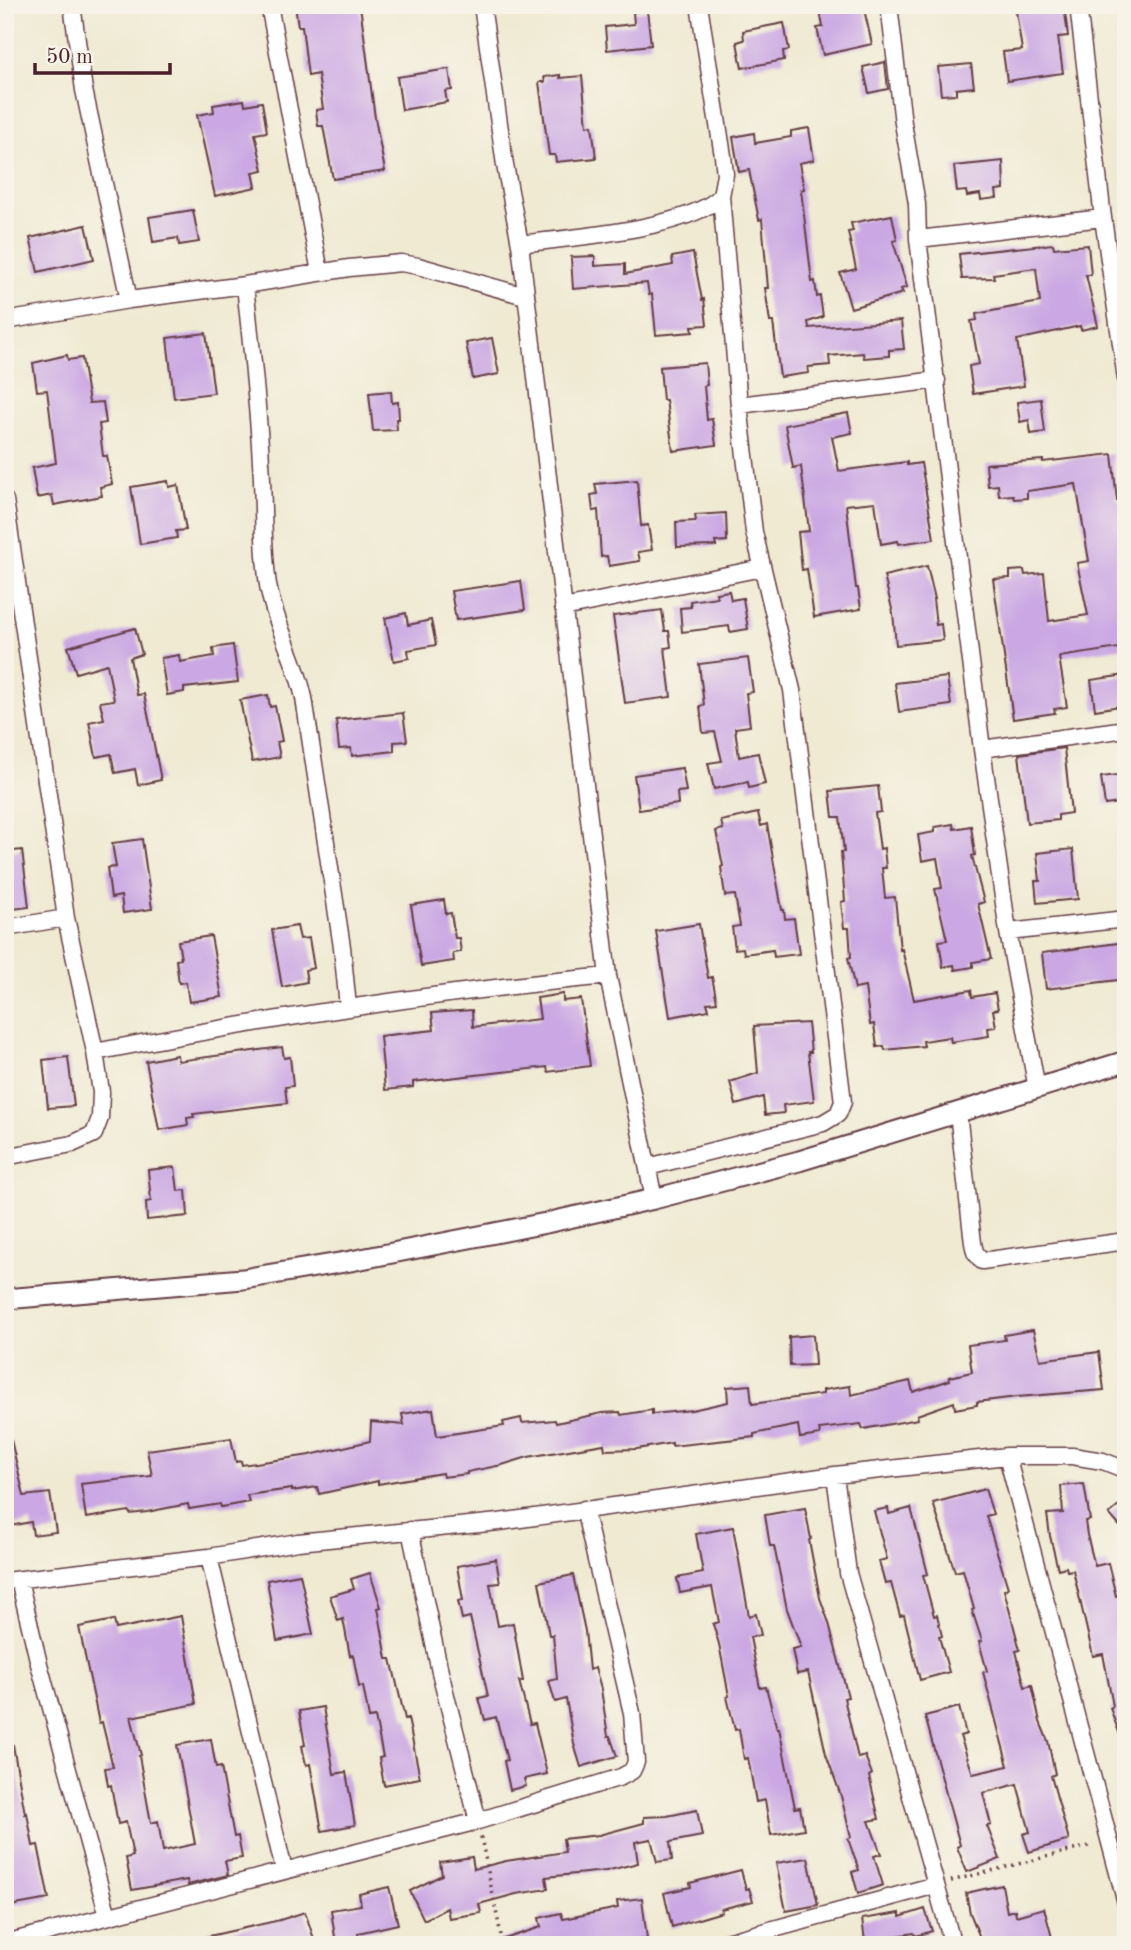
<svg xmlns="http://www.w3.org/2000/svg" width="1131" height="1950" font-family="'Old Standard TT',serif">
<rect width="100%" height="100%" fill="#f7f3e8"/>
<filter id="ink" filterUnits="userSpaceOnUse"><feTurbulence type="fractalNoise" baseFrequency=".0143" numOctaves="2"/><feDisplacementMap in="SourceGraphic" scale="14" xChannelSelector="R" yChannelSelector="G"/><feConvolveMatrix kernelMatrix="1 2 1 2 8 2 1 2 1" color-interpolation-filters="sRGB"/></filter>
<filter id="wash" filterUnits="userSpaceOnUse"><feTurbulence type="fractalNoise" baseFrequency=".00686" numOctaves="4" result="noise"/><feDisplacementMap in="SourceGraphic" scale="28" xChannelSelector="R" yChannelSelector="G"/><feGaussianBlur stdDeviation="1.57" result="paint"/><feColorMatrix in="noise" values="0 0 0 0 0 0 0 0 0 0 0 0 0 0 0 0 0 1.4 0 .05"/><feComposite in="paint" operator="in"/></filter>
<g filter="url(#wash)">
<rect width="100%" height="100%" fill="#f0ead3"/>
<g id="blocks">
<path fill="#cba8e3" d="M295,5H360L375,118L385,171L333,179L323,126H318L316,110L323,109L318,74L308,76L302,26H298Z
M819,5H863L872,44L823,55L817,28L823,27Z
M1015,5H1038V8L1064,5L1068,36L1058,37L1063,73L1007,81L1003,52L1022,50Z
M647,10L651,45L607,50L605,27L634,24L633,12Z
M784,23L789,50L783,51L784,60L742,68L737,42L744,40L743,31Z
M885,62L888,89L869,93L863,67Z
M971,64L974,87L956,89V94L941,95L938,67Z
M449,69L452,90L445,91L447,102L402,110L397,77Z
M560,75V78L582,76L587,126L592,125L596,158L556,162L555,155H549L539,82H545L544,77Z
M244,100L245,105L262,102L267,132L255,134L263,170L253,172L256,187L215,196L197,115L214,112L213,105Z
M809,128L814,160L799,163L804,189L801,190L812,282L815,281L817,297L820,296L823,317L808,322L809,328L901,321L904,349L889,350V356L864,358L863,353L829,356L830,365L808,367L809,373L780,377L773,322H770L765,288H768L762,219L759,220L749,170L739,172L733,137L754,133L755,143L791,137V131Z
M1003,161L1004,189L996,190L997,198L981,200L980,194L967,196L966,191L957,192L954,166Z
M193,210L199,242L179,245L178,238L153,242L149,217Z
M892,215L897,240L893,241L907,287L901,289L903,293L851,308L840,273L856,269L848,232L853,231L851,223Z
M86,225L94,259L38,272L30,238Z
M1053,244L1054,248L1088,245L1091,275H1086L1098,326L1081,330L1080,326L1017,340L1024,386L973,394L969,366L979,364L971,321L977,320L976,314L1040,302L1036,268L993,274L994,278L962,279L959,254Z
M693,253L702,300L704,299L707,325L692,326L693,332L656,335L652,294L649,295L647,283L573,289L571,257L595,256V266L625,264V274L673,265L672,257Z
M206,333L214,393L174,398L167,338Z
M492,338L499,374L473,379L466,343Z
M67,355L68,360L82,358L89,403L103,402L106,423L99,424L103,456H107L112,484L100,487L102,496L54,505L52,495L37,498L32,468L56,463L47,390L37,391L33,363Z
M705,363L707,385L704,386L707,420L712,419L716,445L673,451L666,400H663L660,367Z
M391,391L392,403L398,402L399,419H396L397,430L373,431L369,393Z
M1041,399L1045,432L1031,434L1029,420L1020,422L1017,402Z
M848,413L852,433L832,437L839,471L907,462V465L921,463L934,539L899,544L898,541L881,544L875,502L846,505L856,588H858L861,609L814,617L807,569L802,570L798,532L809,531L801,466L793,468L785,425Z
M1112,454L1117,501L1122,500L1125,522L1122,523L1124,534L1118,535L1126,572V647L1059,657L1067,707L1054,709L1055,713L1013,719L993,579L1010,578V571L1024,570L1025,575L1044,573L1049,621L1088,615L1077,563L1089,561L1076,484L1027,491V498L1014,499L1013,495L999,496L998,485L988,486L986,464L1043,460V462Z
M637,480L641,526L648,525L652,550L638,552L640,561L609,566L607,556L601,557L598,510L593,511L591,495L597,494L595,484Z
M168,481L169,487L178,485L186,530L176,531L177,538L140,544L131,487Z
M726,513L727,541L715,542L716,546L677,547L676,522L696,521L695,515Z
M927,566L935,599H933L936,625L941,624L943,640L896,645L893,613L884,576Z
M521,581L525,610L456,620L451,591Z
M729,591L731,600L743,598L748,629L730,632L729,626L682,632L680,608L691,607L690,601L717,597L716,593Z
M662,610L665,631H669L671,647L665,648L671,697L625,703L613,616Z
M406,613L408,625L431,620L436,645L408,650L409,658L394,661L385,618Z
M135,628L142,654L130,658L137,695L144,694L161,780L138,785L135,769L115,773L111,754L96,757L89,722L104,719L100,702L114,700L107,664L76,673L68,647Z
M233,645L238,682L184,688V692L167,695L161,658L179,655L180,662L214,656L213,648Z
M748,658L753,692L746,693L750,726L735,728L739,757L758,753L765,784L749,788L748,782L714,789L708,763L722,761L715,732L703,733L700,706L704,705L699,664Z
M1126,675V705L1095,710L1091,680Z
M947,677L951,705L899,712L895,683Z
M268,695L270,707L275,706L282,741L277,742L280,757L252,762L240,700Z
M403,713L407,741L394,742V751L352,756L351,748L339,749L336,720Z
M1064,748L1071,813L1058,815V820L1027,823L1019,754Z
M682,768L686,791L677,792L678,804L639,810L634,775Z
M1126,774V802L1105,805L1101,777Z
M878,786L881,812L875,813L880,849L884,848L886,868H882L885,898L895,897L900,950L902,949L914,1000L971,990L972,997L995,993L998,1009L993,1010L996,1027L988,1028L989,1036L951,1042L950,1037L923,1041L924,1046L885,1050L884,1046L877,1047L874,1024L870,1025L865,987L855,989L848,958L851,957L849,928H844L841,902L845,901L841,852H844L840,817H833L830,791Z
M758,813L761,826L767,824L782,910H784L785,919L794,918L799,954L774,957L773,950L744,954L743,948L735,949L732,927L740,926L735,895L725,896L721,867L723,866L716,831L723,829L721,821Z
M953,824L954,829L971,826L975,855L972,856L984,902L978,904L991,959L973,962V967L955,970L954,965L943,967L939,941L947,940L935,889L942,888L937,858L922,861L918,835L935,832V827Z
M142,839L152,909L123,913L121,896L111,898L107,868L116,867L112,843Z
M1073,849L1078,899L1037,903L1035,881H1040L1037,853Z
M22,850L29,907L5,910V852Z
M444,900L446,914L451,913L455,938H459L461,952L453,953L454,961L421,966L411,905Z
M699,924L708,978L712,977L717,1002L707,1003L709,1010L670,1017L656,931Z
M297,926L300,939L309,938L314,968L305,970L307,982L282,987L272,930Z
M211,936L222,997L189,1002L186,982L179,983L176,960L181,959L178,941Z
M1126,942V979L1046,989L1042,953Z
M563,994V1001L581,999L590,1066L548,1072L547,1067L413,1082V1087L385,1090L380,1036L434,1030L432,1013L472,1010L473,1027L540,1019L537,998Z
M808,1023L811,1052H808L814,1101L783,1105L784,1113L765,1115L763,1097L736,1105L730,1082L758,1073L754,1026Z
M282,1047L284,1058L290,1057L293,1086L285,1087L287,1103L193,1114L194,1117L187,1118L188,1125L159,1130L146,1061L177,1055L178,1061Z
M68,1057L74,1106L48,1108L43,1060Z
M175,1167L178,1191L186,1190L188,1216L147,1220L146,1202L151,1201L148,1170Z
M1033,1330L1040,1360L1099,1352L1104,1390L1017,1397L977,1402V1405L955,1409L954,1402L917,1415L918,1419L863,1429L861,1424L819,1429L820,1435L800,1438L798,1425L754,1434V1437L672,1446V1443L637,1449L605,1450L604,1444L528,1457L502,1465L467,1472V1474L443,1477L442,1473L378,1484V1481L319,1494L317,1487L292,1491V1489L247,1495L249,1502L221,1507L220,1504L189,1509L188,1504L147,1512L130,1514L129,1511L86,1518L81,1484L152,1476L147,1450L231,1438L236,1462L241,1461L242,1465L310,1455L370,1441L371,1422L404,1425L402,1414L433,1409L437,1436L504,1426L503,1422L521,1418L522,1423L555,1420L556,1423L602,1413L620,1412L621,1415L652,1410V1414L692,1410L728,1402L727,1387L750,1385L752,1404L823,1394V1390L850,1386L851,1395L910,1381L913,1392L950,1380L949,1377L972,1372L968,1345L1005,1340L1004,1335Z
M813,1335L815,1365L790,1366L789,1337Z
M5,1440H11L24,1496L50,1493L56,1532L33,1535L31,1522L5,1527Z
M1084,1484L1090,1520L1085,1521L1087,1535L1095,1566L1108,1563L1116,1596L1122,1595L1126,1608V1620L1122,1621L1126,1639L1124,1746L1110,1708L1113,1706L1103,1654L1093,1656L1073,1570L1067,1571L1066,1567L1058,1569L1050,1536L1047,1514L1063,1513L1061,1486Z
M985,1489L993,1514L986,1516L1008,1588L1004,1590L1020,1650L1016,1651L1025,1687L1032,1685L1040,1722L1048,1741L1055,1774L1051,1776L1069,1840L1029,1852L1023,1834L1030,1832L1017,1784L983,1793L991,1825L987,1826L1000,1859L967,1872L957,1847L960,1845L925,1716L959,1707L966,1734L960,1736L973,1774L1008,1766L983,1672L987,1671L979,1642L982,1641L972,1610L974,1609L963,1570L955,1572L933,1503Z
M1126,1500V1533L1109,1514Z
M805,1508L811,1539L809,1540L820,1598L829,1623L848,1697L844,1698L858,1758L865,1756L872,1774L869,1776L879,1819L869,1821L881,1854L874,1856L883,1885L858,1893L852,1872L859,1870L848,1839L851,1837L841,1796L826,1754L808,1672L797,1674L792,1649L801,1647L787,1609L774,1546H770L765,1515Z
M888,1508L889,1514L911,1508L928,1574L923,1575L934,1616L937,1615L942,1636L939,1637L949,1672L920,1680L904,1615L900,1616L891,1583L885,1584L879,1561L887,1559L874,1511Z
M733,1527L749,1616L756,1614L761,1635L750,1637L760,1688L766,1687L777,1729L779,1728L795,1808L800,1807L804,1829L771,1835L765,1800L756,1802L748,1758L744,1759L739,1729L735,1730L727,1697L729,1696L719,1644L713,1624L719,1622L712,1587L680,1593L677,1578L703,1573L696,1534Z
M496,1559L500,1583L490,1584L498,1626L513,1623L523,1681H519L530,1724L535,1723L547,1774L524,1779L526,1786L510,1790L504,1761L507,1760L496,1717L485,1720L479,1698L488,1696L470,1617L462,1619L458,1601L463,1600L457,1566Z
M370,1573L381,1607L378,1608L387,1659H391L405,1719L408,1718L420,1778L384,1785L379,1758L383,1757L375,1717L369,1718L363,1686L359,1687L353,1655L350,1656L343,1619L338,1621L330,1596L354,1589L351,1579Z
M300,1574L313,1634L277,1641L267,1580Z
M573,1575L585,1631L589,1670L595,1668L601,1689L608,1736H610L617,1756L581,1767L574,1744L566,1699L555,1702L549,1681L557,1679L553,1635H549L539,1582Z
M181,1616L196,1704L131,1717L141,1755L139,1756L151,1823L158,1821L163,1851L195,1844L177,1745L211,1739L216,1768L221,1767L234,1837L238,1836L242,1858L225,1861L228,1875L188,1885L187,1880L132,1890L126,1858L133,1856L126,1822L118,1824L111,1785L108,1786L105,1768L113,1767L102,1722L99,1723L79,1627L114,1620L116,1629Z
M323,1707L334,1774L346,1772L355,1825L322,1831L310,1764L306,1765L302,1746L305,1745L299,1711Z
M13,1745L25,1814L27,1813L33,1846L38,1845L49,1899L10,1906L5,1882V1746Z
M697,1810L702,1836L670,1842L672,1860L657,1862L651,1839L635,1842L638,1863L606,1871L546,1877L548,1889L516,1894L479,1904L481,1913L449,1918L447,1908L424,1920L410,1891L442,1875L440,1862L472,1857L474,1869L506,1861L565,1852L563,1839L599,1835L644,1823V1817L667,1816Z
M808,1858L818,1905L786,1911L776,1863Z
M741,1870L746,1889L749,1888L753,1901L721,1909L722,1912L672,1927L664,1893L691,1887L690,1883Z
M1002,1885L1007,1912L1015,1910L1016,1916L1044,1908L1054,1945H983L970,1913L966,1893Z
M389,1887L398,1924L358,1933L359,1940L336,1944L331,1910L361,1905L359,1894Z
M642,1898L647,1939L612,1943L613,1945H495V1942L541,1927L539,1918L561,1913L563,1919L618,1908L617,1901Z
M925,1909L932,1931L916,1936L914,1933L865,1941L862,1919L900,1913V1917Z
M305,1912L316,1945H197L196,1939L280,1920Z"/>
</g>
</g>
<g filter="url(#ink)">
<use href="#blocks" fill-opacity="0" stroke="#633d44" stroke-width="2"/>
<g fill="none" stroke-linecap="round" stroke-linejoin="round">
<defs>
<path id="minor" d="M72,5L84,90L129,300
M269,5L320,272
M482,5L505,165L520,244L608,976L654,1199
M889,5L903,123L917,204L918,239L982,749L1008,932L1037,1089
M1078,5L1103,218L1126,379
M918,239L1103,218
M520,244C567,238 690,229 721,196L725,174L723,156L699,5
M245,285C251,344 258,403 261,462C264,503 262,545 268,585C275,625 296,659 304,698L342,947L348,1007
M5,321L129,300L245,285L349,268L401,263L418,266L525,296
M739,405L937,380
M5,500L66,918L95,1052L101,1092L100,1118L94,1134L72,1144L5,1157
M563,608L762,568
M982,749L1126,729
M5,928L66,918
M1008,932L1126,919
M95,1052C265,1019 435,992 608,976
M958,1113L973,1243L975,1252L982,1261L1126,1241
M648,1167L823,1123L838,1114L843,1102L792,690L754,532L739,405L721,196
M1007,1456L1126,1903
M835,1475L848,1573L953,1945
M410,1530L440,1672L478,1821
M209,1557L284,1870
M19,1580L39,1664L108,1916
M5,1581L209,1557L298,1542L499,1522L835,1475L1007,1456H1072L1103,1461L1126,1470
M5,1943L478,1821L621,1777L632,1771L636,1762L632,1713L584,1509
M715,1945L936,1885"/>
<path id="tertiary" d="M5,1299L243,1279L351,1261L546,1223L654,1199L799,1161L1126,1061"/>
</defs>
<use href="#minor" stroke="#633d44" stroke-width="19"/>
<use href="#tertiary" stroke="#633d44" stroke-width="23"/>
<path stroke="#633d44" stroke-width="3.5" stroke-dasharray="2 5" stroke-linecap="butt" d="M481,1837L503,1945
M951,1881L1093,1845"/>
<use href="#minor" stroke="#fff" stroke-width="16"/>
<use href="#tertiary" stroke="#fff" stroke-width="19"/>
</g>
</g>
<rect width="1131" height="1950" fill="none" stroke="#f7f3e8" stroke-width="28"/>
<path d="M35 63v10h135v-10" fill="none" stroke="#4a1f2b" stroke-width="3.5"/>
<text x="46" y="63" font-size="21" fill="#4a1f2b" stroke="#f7f3e8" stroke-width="5" paint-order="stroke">50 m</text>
</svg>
